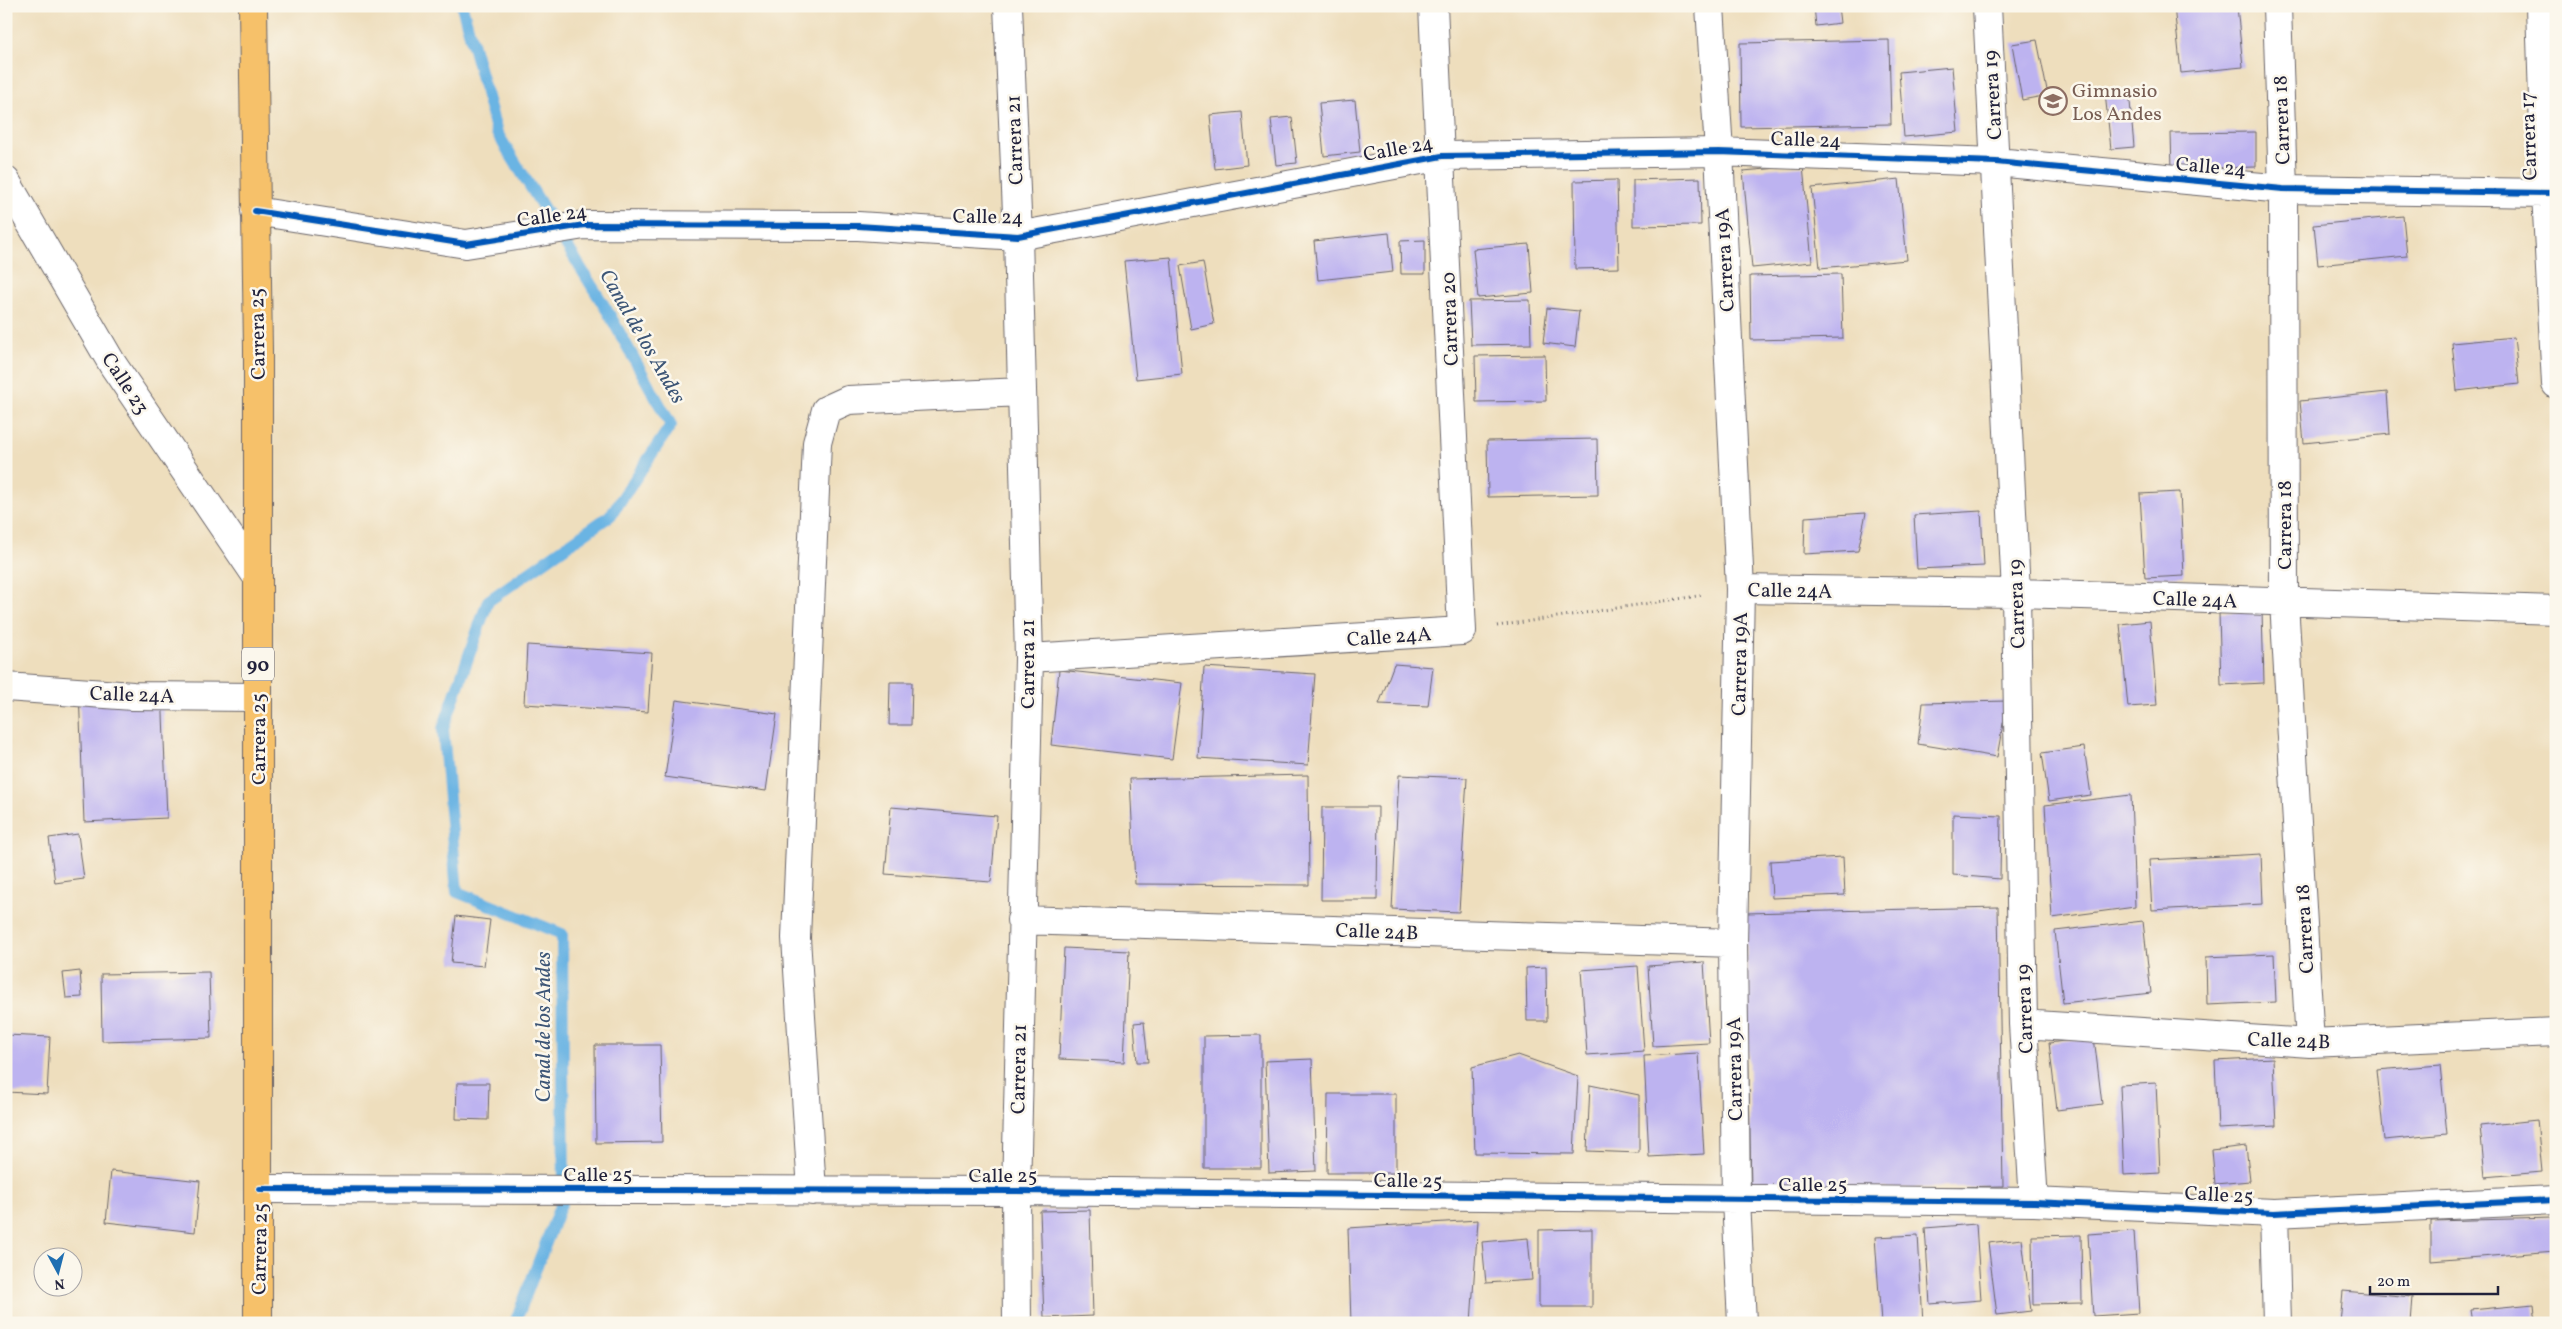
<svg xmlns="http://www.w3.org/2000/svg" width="2562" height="1329" font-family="Vollkorn,serif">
<rect width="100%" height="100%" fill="#fbf7ec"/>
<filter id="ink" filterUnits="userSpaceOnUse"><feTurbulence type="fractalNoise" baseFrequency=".02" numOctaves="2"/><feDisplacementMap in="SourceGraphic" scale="10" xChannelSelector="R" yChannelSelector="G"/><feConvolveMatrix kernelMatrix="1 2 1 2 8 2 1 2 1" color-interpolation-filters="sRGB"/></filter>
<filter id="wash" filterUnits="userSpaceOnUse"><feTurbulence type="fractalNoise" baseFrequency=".0096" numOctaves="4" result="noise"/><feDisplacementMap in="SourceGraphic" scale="20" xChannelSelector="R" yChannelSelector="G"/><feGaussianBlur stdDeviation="1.12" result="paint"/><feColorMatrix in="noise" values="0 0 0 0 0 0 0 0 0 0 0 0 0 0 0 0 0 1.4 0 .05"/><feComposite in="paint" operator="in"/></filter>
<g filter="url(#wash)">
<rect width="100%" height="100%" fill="#eedebd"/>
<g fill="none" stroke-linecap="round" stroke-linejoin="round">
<path stroke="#6bb4e3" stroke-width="12" d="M462,6L497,133L608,312L671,425L611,515L488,601L443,729L457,892L562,934L564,1196L515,1323"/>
</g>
<g id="blocks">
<path fill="#bdb3f0" d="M1814,6H1838L1840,23L1816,26Z
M2174,6H2237L2243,67L2181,73Z
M1889,40L1891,124L1741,127L1740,43Z
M2037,40L2048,95L2022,100L2012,44Z
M1952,67L1958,132L1904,137L1899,72Z
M2129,90L2134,147L2111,149L2105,93Z
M1355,100L1360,152L1324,156L1319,103Z
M1242,112L1247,165L1215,169L1210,115Z
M1292,117L1297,163L1276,165L1271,119Z
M2256,132V167L2172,169L2171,133Z
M1803,166L1812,262L1752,268L1743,171Z
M1700,178L1701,225L1633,226V180Z
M1899,179L1907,260L1820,268L1812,188Z
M1617,180L1619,268L1575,269L1574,181Z
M2403,216L2407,256L2318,265L2314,225Z
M1389,233L1393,272L1318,280L1314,241Z
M1425,240V274H1401L1400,241Z
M1529,244L1533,293L1478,298L1473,249Z
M1171,257L1182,374L1136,379L1124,261Z
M1203,262L1214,324L1191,329L1180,266Z
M1841,274L1843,338L1751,340L1750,276Z
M1530,300L1531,344L1471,345L1469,301Z
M1547,308L1579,311L1575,347L1543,343Z
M2514,337L2519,384L2457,391L2452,343Z
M1545,355L1546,401L1476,402L1475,356Z
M2387,392L2390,434L2304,443L2300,401Z
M1597,439L1598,495L1488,497L1487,441Z
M2180,492L2184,576L2145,578L2140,494Z
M1981,511L1984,566L1917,569L1914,515Z
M1866,513L1858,551L1804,554L1805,517Z
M2262,611L2264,683L2221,685L2219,613Z
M2150,621L2157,705L2128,707L2120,624Z
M527,645L652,653L648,712L524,704Z
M1394,664L1433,667L1428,706L1379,704Z
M1204,667L1315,674L1308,765L1198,758Z
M1059,670L1182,683L1172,759L1051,745Z
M890,682H912L911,725H889Z
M162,688L167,818L84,822L79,691Z
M676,700L777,714L766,791L665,777Z
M2007,701L1997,757L1918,744L1923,703Z
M2084,747L2091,795L2049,801L2042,753Z
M1308,775L1309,885L1135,884L1130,779Z
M1399,775L1467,778L1459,912L1392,909Z
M2131,795L2135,907L2052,918L2045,805Z
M891,807L997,816L991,882L885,874Z
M1322,807H1378L1377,900H1321Z
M1953,814L2001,816L2000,879L1953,875Z
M78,834L84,879L55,883L49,838Z
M2261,854L2263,904L2152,910L2149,860Z
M1843,857L1845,895L1772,898L1770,861Z
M1998,907L2003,1186L1751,1191L1746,913Z
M456,916L490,920L484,966L451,963Z
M2143,921L2151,993L2063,1003L2055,931Z
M1064,948L1129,951L1124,1062L1059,1059Z
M2274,954L2276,1002L2207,1005L2206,957Z
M1704,962L1709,1043L1653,1046L1648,966Z
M1638,966L1644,1051L1587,1055L1581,970Z
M1546,967L1547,1021H1527L1526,968Z
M80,971L82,997L66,998L63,973Z
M209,972L211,1038L102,1041L101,974Z
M1144,1022L1148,1062H1137L1134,1023Z
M6,1035L50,1037L47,1094L6,1092Z
M1261,1035V1168H1204V1036Z
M2094,1037L2102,1104L2057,1110L2049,1043Z
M595,1045H660L662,1142L596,1143Z
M1698,1053L1704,1154L1649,1157L1644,1056Z
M1518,1055L1578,1076L1574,1154L1475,1153L1472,1067Z
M2273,1058L2276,1126L2218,1129L2215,1061Z
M1312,1059L1316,1171L1269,1173L1265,1061Z
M2440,1065L2447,1134L2384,1140L2377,1070Z
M457,1083H489L488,1120L456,1119Z
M2156,1083L2160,1173L2124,1175L2120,1085Z
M1590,1085L1639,1095V1153L1587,1151Z
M1328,1094H1396V1173H1327Z
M2537,1120L2542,1172L2485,1177L2480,1126Z
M2246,1146L2250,1181L2215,1184L2212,1150Z
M111,1171L200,1181L195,1232L106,1222Z
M1090,1210L1093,1316L1044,1318L1040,1211Z
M2553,1218L2555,1251L2431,1261V1221Z
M1478,1220L1471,1323H1351L1348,1228Z
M1976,1224L1981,1300L1930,1304L1925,1228Z
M1592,1229V1307H1539V1230Z
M2134,1231L2139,1313L2093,1316L2088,1234Z
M1918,1235L1923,1323H1881L1875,1237Z
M2081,1235L2082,1303L2033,1304L2032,1236Z
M1528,1238L1532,1280L1486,1283L1482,1242Z
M2022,1239L2031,1311L1997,1315L1988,1243Z
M2343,1291L2413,1297L2411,1323H2340Z
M2534,1304L2536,1323H2473L2471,1310Z"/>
</g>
</g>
<g filter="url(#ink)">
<use href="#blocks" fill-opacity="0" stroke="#696468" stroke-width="1"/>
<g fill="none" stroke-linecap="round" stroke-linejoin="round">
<defs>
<path id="minor" d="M1008,6L1018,236L1029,658L1016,1191L1017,1323
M1710,6L1719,152L1740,589L1733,943L1736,1200L1742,1323
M1987,6L2016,593L2023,1024L2034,1202
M2277,6L2283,189L2284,602L2310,1043
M2540,6L2546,193L2556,384
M6,181L113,365L258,578
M255,211L466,244L584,225L858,226L1018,236L1442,156L1719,152L1996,162L2283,189L2556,193
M1740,589L2016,593L2556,610
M1029,658L1462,631L1433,6
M6,687L133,696L258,697
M1021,920L1733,943
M2023,1024L2310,1043L2556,1032
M260,1189L1016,1191L2034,1202L2274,1213L2556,1200
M812,1191L796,938L817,443L826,410L848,400L1022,392
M2274,1213L2277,1323"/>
<path id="primary" d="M253,6L258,350V1323"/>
</defs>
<use href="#minor" stroke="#696468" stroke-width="30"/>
<use href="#primary" stroke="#696468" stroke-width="30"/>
<path stroke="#696468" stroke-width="3" stroke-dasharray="1 4" stroke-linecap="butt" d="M1497,626L1704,595"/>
<use href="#minor" stroke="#fff" stroke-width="28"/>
<use href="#primary" stroke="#f6c16b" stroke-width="28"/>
<defs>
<path id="cycleway" d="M255,211L466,244L584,225L858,226L1018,236L1442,156L1719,152L1996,162L2283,189L2556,193
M260,1189L1016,1191L2034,1202L2274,1213L2556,1200"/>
</defs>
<use href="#cycleway" stroke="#fbf7ec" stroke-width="9"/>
<use href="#cycleway" stroke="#0057b8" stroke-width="6"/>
</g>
</g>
<defs>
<symbol id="school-ring" viewBox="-11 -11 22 22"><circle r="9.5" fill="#fbf7ec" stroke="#8d6e63" stroke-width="1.5"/><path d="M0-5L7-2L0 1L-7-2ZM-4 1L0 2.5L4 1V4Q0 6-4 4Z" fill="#8d6e63"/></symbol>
</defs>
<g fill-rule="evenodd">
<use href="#school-ring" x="2037" y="85" width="32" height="32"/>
</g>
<g text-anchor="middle" stroke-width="5" stroke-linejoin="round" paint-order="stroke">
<rect fill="#fbf7ec" stroke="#636270" stroke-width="1" x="242" y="647.5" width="32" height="33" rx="4"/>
<g font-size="19" font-weight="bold" fill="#22223b">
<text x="258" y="671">90</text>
</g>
<g font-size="20" fill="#785e54" stroke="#fbf7ec" text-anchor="start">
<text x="2072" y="97">Gimnasio<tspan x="2072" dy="23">Los Andes</tspan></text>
</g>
<g font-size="20" fill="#22223b" stroke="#fbf7ec">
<text transform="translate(1992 95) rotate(-93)" y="7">Carrera 19</text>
<text transform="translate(2281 120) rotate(-92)" y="7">Carrera 18</text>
<text transform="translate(2528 136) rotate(-92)" y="7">Carrera 17</text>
<text transform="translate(1806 139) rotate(2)" y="7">Calle 24</text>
<text transform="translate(1014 140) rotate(-92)" y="7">Carrera 21</text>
<text transform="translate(1398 148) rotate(-10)" y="7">Calle 24</text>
<text transform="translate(2211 166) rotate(5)" y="7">Calle 24</text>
<text transform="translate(552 215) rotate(-8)" y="7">Calle 24</text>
<text transform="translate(988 216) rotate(1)" y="7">Calle 24</text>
<text transform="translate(1724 260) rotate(-93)" y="7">Carrera 19A</text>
<text transform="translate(1449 319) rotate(-92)" y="7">Carrera 20</text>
<text transform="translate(257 334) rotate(-91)" y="7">Carrera 25</text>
<text transform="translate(126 383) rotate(57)" y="7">Calle 23</text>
<text transform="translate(2284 525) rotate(-90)" y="7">Carrera 18</text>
<text transform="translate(1790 590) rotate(1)" y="7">Calle 24A</text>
<text transform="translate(2195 599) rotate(2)" y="7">Calle 24A</text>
<text transform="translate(2016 604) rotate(-92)" y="7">Carrera 19</text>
<text transform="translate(1389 636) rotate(-4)" y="7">Calle 24A</text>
<text transform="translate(1027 664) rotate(-90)" y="7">Carrera 21</text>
<text transform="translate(1739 664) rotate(-89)" y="7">Carrera 19A</text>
<text transform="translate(132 694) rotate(2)" y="7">Calle 24A</text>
<text transform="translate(258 739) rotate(-90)" y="7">Carrera 25</text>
<text transform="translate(2304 929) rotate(-93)" y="7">Carrera 18</text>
<text transform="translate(1377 931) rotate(2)" y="7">Calle 24B</text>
<text transform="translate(2024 1009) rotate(-92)" y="7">Carrera 19</text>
<text transform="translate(2289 1040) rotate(2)" y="7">Calle 24B</text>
<text transform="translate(1018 1069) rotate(-89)" y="7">Carrera 21</text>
<text transform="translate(1734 1069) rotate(-91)" y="7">Carrera 19A</text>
<text x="598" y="1181">Calle 25</text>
<text x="1003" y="1182">Calle 25</text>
<text transform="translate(1408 1180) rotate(1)" y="7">Calle 25</text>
<text x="1813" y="1191">Calle 25</text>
<text transform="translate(2219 1194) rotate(3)" y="7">Calle 25</text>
<text transform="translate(259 1249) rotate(-89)" y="7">Carrera 25</text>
</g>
<g font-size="21" font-style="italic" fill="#3c5576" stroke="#fbf7ec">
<text transform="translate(643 336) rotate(60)" y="7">Canal de los Andes</text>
<text transform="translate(543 1027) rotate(-90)" y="7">Canal de los Andes</text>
</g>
</g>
<rect width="2562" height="1329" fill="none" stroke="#fbf7ec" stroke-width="25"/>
<g transform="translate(58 1272) rotate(173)"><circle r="24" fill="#fbf7ec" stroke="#a4a2a5"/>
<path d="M0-4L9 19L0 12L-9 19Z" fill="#1f6fb2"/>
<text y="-8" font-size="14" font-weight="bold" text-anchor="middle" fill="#22223b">N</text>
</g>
<path d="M2370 1286v8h128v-8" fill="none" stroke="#22223b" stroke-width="2.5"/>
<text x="2377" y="1286" font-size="15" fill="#22223b" stroke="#fbf7ec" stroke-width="4" paint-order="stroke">20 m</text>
</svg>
